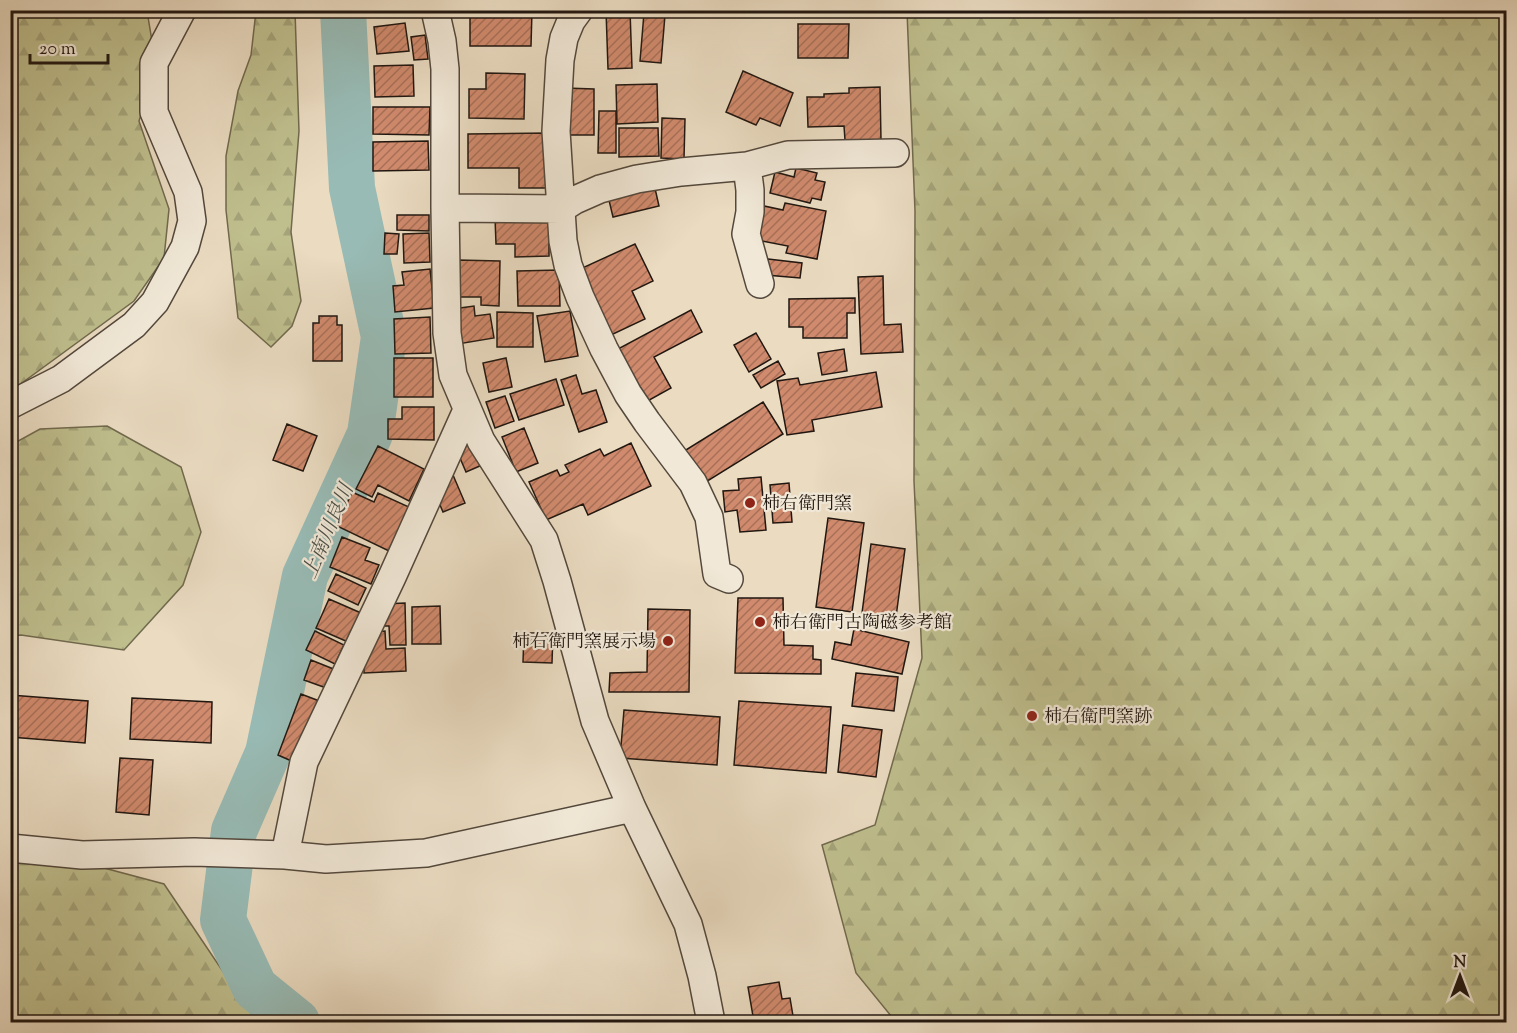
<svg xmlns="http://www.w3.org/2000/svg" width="1517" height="1033" font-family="'Sorts Mill Goudy','Noto Serif JP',serif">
<defs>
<pattern id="forest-firs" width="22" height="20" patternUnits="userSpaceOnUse" patternTransform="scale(1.5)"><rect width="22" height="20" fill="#bfbe8d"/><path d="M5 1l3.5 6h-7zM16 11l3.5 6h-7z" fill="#a4a379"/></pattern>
<pattern id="building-hatch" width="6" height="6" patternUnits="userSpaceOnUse" patternTransform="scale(1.5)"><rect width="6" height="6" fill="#d08a6d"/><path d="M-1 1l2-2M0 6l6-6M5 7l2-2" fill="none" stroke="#a87058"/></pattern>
</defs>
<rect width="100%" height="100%" fill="#eadbc1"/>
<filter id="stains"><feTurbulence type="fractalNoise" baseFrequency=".00333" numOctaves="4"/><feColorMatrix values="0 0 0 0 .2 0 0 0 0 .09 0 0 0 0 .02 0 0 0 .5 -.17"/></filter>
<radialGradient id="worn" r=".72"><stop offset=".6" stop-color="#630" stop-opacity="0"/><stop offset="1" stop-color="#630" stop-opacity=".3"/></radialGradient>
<path fill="url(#forest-firs)" stroke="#706a4e" stroke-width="1.5" d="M10,11H147L156,65L139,121L169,209L164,258L134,301L15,388H10Z
M256,11H295L299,131L291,232L301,301L292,326L271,347L238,318L226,210V156L238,91L251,55Z
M907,11H1506V1022H896L856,973L822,845L875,825L922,658L914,481L915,211Z
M107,426L181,467L201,532L183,585L124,650L21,635L11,636V445L40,429Z
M10,843L164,884L257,1022H11Z"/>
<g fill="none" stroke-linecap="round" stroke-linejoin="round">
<path stroke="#98bbb5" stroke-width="46" d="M297,1022L255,988L223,920L234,831L268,753L305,576L370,434L384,337L352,188L343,10"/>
</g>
<path fill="url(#building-hatch)" stroke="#211710" stroke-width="1.5" d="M470,10H532L531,46H470Z
M606,10H630L632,68L608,69Z
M792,10H819L818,14L792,13Z
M644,13L665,15L661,63L640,61Z
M405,23L409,51L377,54L374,27Z
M798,24H849L848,58H798Z
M425,35L428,59L414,60L411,37Z
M413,65L414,96L375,97L374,66Z
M743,71L793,93L780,126L760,118L756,125L726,112Z
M486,73L525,74L524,119L469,118V89H486Z
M657,84L658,122L617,124L616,85Z
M880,87L881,140H845L844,126L808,127L807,97H824V94L849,93V88Z
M565,88L594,89V135H566Z
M373,107H430L429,135L373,134Z
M599,111H616V153H598Z
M662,118L685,119L684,159L661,158Z
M619,128H658L659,156L619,157Z
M547,133L548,188H519V168H468V134Z
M428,141L429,170L373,171V142Z
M796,168L817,173L815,180L825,182L821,200L812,198L810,203L770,193L775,172L794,177Z
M654,184L659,206L613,217L608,196Z
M785,203L826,211L817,259L786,253L788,246L757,240L764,206L783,210Z
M397,215H429V231L397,230Z
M495,218H549V256L515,257V244H496Z
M385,233L399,234L397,254H384Z
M429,233L430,262L404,263L403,234Z
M635,244L653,281L632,291L645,319L611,335L580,269Z
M768,259L802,263L800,278L766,275Z
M457,260L500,261L499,306L481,305V297H456Z
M430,269L434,308L395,312L393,286L404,285L402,272Z
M559,270L560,306H518L517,271Z
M883,276L884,325L901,324L903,352L861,354L858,277Z
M855,298V313H847V338H803V327H789V299Z
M474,306L475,316L490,314L494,338L458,344L453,309Z
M691,310L702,332L654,357L671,388L644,403L616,350Z
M570,311L578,356L545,362L537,316Z
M497,312L533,313V347H497Z
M319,316H337V325H342V361H313V323H319Z
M430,317L431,353L395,354L394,319Z
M756,333L771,359L749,372L734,345Z
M844,349L847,371L822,375L818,353Z
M394,358H433V397H394Z
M506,358L512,387L489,392L483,363Z
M778,361L785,374L761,388L753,375Z
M876,372L882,407L812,420L814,431L787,435L777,381L798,378L800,385Z
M576,375L582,394L596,390L607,422L579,432L561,380Z
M556,379L564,405L519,420L510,394Z
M505,396L514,421L495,428L486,402Z
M763,402L783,434L701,485L681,453Z
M402,407H434V440L388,439V419H402Z
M287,424L317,436L303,471L273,460Z
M524,428L538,463L516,472L502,437Z
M470,438L482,465L466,472L454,444Z
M631,443L651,486L588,515L583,504L546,520L529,482L557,470L560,476L569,472L565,465L600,449L604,456Z
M378,446L424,469L409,501L378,485L372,497L356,489Z
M453,475L465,503L443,512L434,491L442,479Z
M761,477L766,530L740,532L737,510L725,512L723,491L739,490L738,479Z
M789,483L792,522L773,523L770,485Z
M352,492L374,502L378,493L409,507L389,551L337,526Z
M828,518L864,523L852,612L816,607Z
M342,537L370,548L365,560L379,565L371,584L330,567Z
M871,544L905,549L896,617L862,613Z
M336,574L366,588L358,605L328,591Z
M738,598H783L784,645L813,646V659L821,660V674L735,673Z
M329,599L361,613L348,642L316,628Z
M405,603L406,645H390L389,626H384L383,604Z
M440,606L441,644H412V607Z
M648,609L690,610L689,692H609L610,673L647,672Z
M854,629L909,642L902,674L832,659L835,642L851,645Z
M315,631L344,645L335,664L306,650Z
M385,631L386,649L405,648L406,671L364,673L363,645L373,632Z
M524,633H553L552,663L523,662Z
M311,660L336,670L329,689L304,680Z
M856,673L898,677L894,711L852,706Z
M301,694L322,702L296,763L278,755Z
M10,695L88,701L85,743L10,737Z
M132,698L212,702L211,743L130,739Z
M739,701L831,707L826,773L734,765Z
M624,710L720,717L717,765L620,758Z
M843,725L882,730L876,777L838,772Z
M120,758L153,760L149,815L116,812Z
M779,982L782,999L790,998L794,1022H754L748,987Z"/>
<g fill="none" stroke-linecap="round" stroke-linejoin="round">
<defs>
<path id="street" d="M435,10L442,41L445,69V208L447,333L453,375L481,441L544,540L557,581L595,721L632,808L688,924L702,976L711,1022
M579,10L571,21L564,38L560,60L556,131L563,241L568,265L580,297L604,349L628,394L647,422L693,483L709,517L717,574L729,579
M747,166L750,190V212L746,234L760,284
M445,208L561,209L575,200L600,189L637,179L681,172L747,166L788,155L895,153
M10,405L61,379L134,325L155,302L185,247L192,221L188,192L154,112V63L182,10
M10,848L82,855L194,852L285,855L326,859L426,853L632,808
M285,855L304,762L392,577L467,410"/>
</defs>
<use href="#street" stroke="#53483c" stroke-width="30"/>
<use href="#street" stroke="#f1e8d7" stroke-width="27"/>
</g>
<g fill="#8f2418" stroke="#f1e8d7" stroke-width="2">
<circle cx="750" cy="503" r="6"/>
<circle cx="760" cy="622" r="6"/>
<circle cx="668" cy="641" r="6"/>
<circle cx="1032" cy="716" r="6"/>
</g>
<g text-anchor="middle" stroke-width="4.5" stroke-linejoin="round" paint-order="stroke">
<g font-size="18" fill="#211710" stroke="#f1e8d7" text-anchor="start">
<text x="762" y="509">柿右衛門窯</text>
<text x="772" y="628">柿右衛門古陶磁参考館</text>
<text x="656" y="647" text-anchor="end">柿右衛門窯展示場</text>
<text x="1044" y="722">柿右衛門窯跡</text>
</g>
<g font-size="20" font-style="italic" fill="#4b504a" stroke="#f1e8d7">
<text transform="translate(327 531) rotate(-67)" y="7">上南川良川</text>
</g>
</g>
<rect width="1517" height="1033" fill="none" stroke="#eadbc1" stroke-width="36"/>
<rect x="12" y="12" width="1493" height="1009" fill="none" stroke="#211710" stroke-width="3"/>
<rect x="18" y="18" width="1481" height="997" fill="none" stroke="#211710" stroke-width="1.5"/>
<g transform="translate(1460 976)" stroke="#f1e8d7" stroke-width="4.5" paint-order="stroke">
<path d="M0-4.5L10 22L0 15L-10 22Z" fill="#211710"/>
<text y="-9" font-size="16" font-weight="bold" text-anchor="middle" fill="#211710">N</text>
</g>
<path d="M30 54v9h78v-9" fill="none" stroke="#211710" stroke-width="3"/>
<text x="39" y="54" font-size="18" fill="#211710" stroke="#f1e8d7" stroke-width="4.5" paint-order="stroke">20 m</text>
<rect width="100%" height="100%" filter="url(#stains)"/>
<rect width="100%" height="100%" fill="url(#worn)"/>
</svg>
